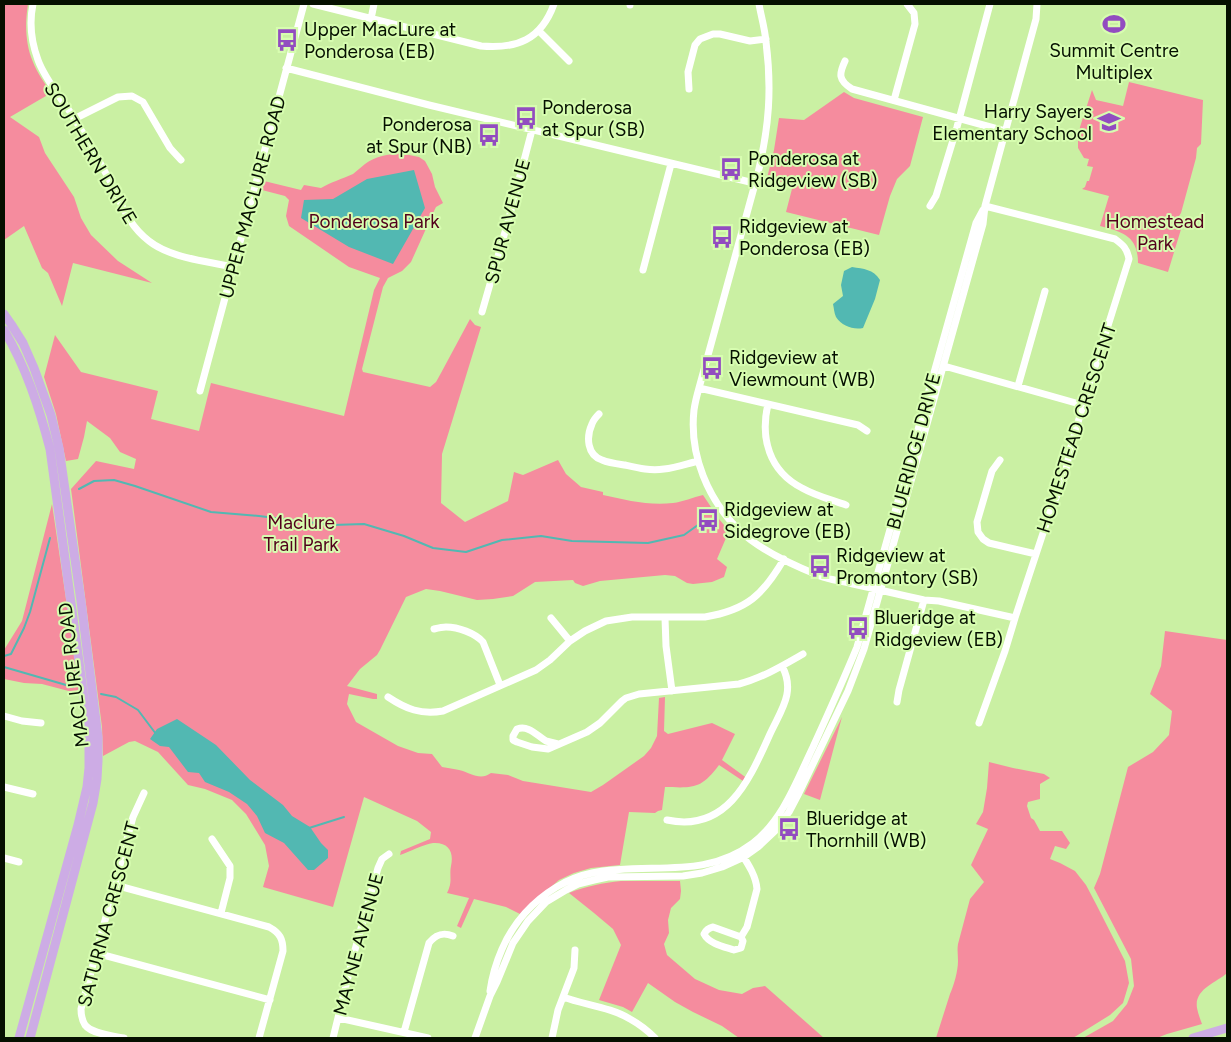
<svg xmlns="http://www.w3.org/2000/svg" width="1231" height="1042" font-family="Figtree,sans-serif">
<rect width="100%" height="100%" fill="#caf0a3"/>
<path fill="#f58c9e" d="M4,4H28C25,23 25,43 33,62C37,73 45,83 51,93L10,117L39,137L45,153L74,197L81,218L91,235L118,261L152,283L73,263L62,306L48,273L42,268L24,226L4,240Z
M1129,82L1203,100L1201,144L1197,148L1196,158L1181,213L1179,216L1182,226L1168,272L1138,263C1138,236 1123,232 1100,226L1109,196L1082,189L1085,187L1087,181H1089L1093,167L1087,166L1089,159L1084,158L1078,148V141L1080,127L1092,90L1096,100L1123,106Z
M844,92L854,98L923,117L910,166L897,179L890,196L879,235L786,212L793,185L767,178L774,150L779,118L804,120Z
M399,153L419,157L425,161L432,174L435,187L443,203L436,207L434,211L411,262L402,271L388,278L383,287L362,369L363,372L430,387L436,382L441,373L470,319L475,325L481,327L442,454L441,503L465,522L508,501L514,472L523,475L558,460L566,474L581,487L603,492V495C626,500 649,506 673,503C683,502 693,497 703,495L719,519L729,531L717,559L727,567L724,577L712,582L693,584L687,583L675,576L665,575L600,581L583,586L575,583L573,580L535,582L513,596L493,599L477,600L440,591L426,589L406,597L380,650L377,655L360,669L347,686L377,694V699H373L349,694L347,704L356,722L398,746L418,753L432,754L442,767C448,768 454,769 459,770C471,773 480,781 491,773L508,775L523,781L591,792L603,785L644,756L651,748L657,736L659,698L665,697L664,731L668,734L712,723L735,734L722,760L748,779L746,783L719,765C701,789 694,788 665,787L662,810L658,811L655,813L629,812L620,865L591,868L574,873L559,880L520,914L506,907L474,899L461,928L457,926L469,898L447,893C453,881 449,877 451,866C454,852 449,842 433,843C424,844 409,852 400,855L401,851L430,839L431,832L417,821L364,797L333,907L263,887L269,866L265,845L246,814L232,800L205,789L188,785L158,752L135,741L129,742L103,756L102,727L71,489L96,461L134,469L136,459L120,452L110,438L87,421L84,437L78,459L66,461L56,414L44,377L55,335L81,372L158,391L151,419L199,431L211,383L344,416L374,290L380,278L349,267L289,226L286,216L289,200L285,196L262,190L264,181L301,190L304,185L321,188C331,182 342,179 353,174C357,171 361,167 365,164C376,156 386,155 399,153Z
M52,504L80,694L42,684L24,683L4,679V650L22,621Z
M1165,631L1227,640V973C1216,983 1194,989 1197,1008C1198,1013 1200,1019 1202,1024L1167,1034L1157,1038H1083L1113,1021L1127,1004L1134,986L1131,959L1094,888L1100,874L1128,767L1153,752L1169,735L1172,711L1150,694L1161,666Z
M842,717L839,728L820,800L804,794Z
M989,762L1013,768L1044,774L1050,778L1040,784V799L1028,802L1027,806L1031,818L1034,820L1040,831H1062L1070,843L1066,849L1055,846L1050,859L1060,863L1075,871L1086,885L1096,904L1125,961L1129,983L1123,1003L1110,1015L1073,1038H936L950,994C954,985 958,971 958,961C958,955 957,950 958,944L970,899L984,882L971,865L988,829L976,824L983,812L987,788Z
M621,881H680L681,891L680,899L671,908L668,920L669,933L664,944L667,955L695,979L719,990L742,994L753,988L765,986L824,1038H739L722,1026L693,1012L675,1002L648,983L632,1012L623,1007L599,1000L621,945L613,929L594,913L569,893C586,886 603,883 621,881Z"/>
<path fill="#52b8b2" d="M414,170L425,208L393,264L349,247L301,218L304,200L333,199L367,179Z
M852,267C864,269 873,269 880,280L875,299L863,328C853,330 842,326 836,317C834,313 834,308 833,304L843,296L841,285L844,271Z
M177,719L216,745L250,780L283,805L292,816L310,827L321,843L328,850V858L314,870H308L284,843L265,833L257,816L247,804L229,792L205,782L199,773L188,772L169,747L160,746L150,739L157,729Z"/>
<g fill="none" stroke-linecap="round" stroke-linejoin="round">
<path stroke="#52b8b2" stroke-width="2" d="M79,489L94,481L114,480L135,486L211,512L259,516L332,525L364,524L404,536L433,548L466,552L502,540L541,536L572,541L648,543L684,535L702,522
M4,656L11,654L24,628L30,612L50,538
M4,667L73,687
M101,694L116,697L138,710L156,734
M309,828L344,817"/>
<path stroke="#fff" stroke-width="7" d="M33,4C29,23 31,41 38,60C45,80 63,100 74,118C87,139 99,160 110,181C122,204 127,224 149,241C170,258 207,261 232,267
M313,4L481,46C517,49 541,40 554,4
M630,4V5
M759,4C761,16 765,29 766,42C772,89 769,127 758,173L699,388C697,395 695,403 694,410C689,455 708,500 740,531C759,549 795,566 820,576C830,580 842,581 853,584C877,589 900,595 924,600L939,601L1015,618L1050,512L1064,479L1070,450L1083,405L1129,259C1127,248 1123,245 1115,239L985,206
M371,19L374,4
M539,31L569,61
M845,61C839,74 838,80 852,89L1005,131
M286,68L429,105L754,183
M689,89L688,72L695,45L700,39L713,34H720L750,41L766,39
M894,100L915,24L914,13L907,4
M74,119L118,97L132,96L143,102L170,148L181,160
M930,206L936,196L957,127L990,4
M643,270L671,164
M482,312L509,218L532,130
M944,366L1083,405
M1018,386L1045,291
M699,388L858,425L867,431
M200,391L304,4
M768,404C760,438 769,471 802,488C816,496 832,500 846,505
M599,414C596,417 593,421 592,424C586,437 587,455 602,460C609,463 618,464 625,465C638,468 650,471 664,469C675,468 686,464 698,461
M1000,460L992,471L977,522L978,532L983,539L989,543L1036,554
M551,618L570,641
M665,618L666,646L672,691
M434,629C438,628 442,627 446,627C458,627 475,633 483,642L500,685
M388,697C406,709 421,715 443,711L536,670L550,660L570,641L585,631L606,621L632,617H705C747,610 763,595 784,559
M897,702L899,690L924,600
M4,716L22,721L41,723
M979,723L1005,651L1015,618
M558,744C554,743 550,742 546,741C536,735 529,725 517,729L513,736V740L517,742L532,747L548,749L587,732L600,723L622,701L626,698L639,694L739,684C762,678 782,666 803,654
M4,787L33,794
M667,820C728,833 750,778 770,734C781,710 796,692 782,666
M212,839L230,866V878L221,913
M4,858L19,862
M115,885L269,927C280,933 283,939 283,951L259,1038
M741,937L713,927C708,928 706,930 704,934C709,944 725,947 734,950L741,948L743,941L741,937L747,927L757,889C756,876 748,864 741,853
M96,953L270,1000
M490,991C494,963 506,934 525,913C543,893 567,878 592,873C648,861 703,881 753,843C783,820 797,780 813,747C828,714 843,681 857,647L976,223L983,210
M563,997C585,1005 610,1007 630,1019C639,1024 648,1031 655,1038
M339,1018L428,1038
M404,1032L429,943C436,934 443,932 453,936
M124,1038C113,1036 92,1034 85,1025C82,1020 81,1015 81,1009L133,817L144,793
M333,1038L353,957L378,868L382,859L389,854
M475,1038L490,996L497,982L513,943L528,921L546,902L566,890L578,884L594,880L608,877L683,876L702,873L722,867L744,857L758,847L775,831L789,812L799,793L848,691L864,649L983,224L985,206L1036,19L1037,4
M552,1038L558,1010L574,968L575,950"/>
<path stroke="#cdace5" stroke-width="9" d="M4,314L11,324L23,343L34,368L51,415L59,448L81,601L98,737V761L97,779L93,803L30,1038
M4,330C26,367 39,407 50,449L89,735V768L87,787L78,825L19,1038
M1193,1038L1227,1028"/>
</g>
<defs>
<symbol id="stadium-bare" viewBox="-9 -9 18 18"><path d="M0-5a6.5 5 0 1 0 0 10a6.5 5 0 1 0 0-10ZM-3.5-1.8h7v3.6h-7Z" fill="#924cc0" stroke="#d7fdb0" stroke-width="2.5" paint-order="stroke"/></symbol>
<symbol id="bus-bare" viewBox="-9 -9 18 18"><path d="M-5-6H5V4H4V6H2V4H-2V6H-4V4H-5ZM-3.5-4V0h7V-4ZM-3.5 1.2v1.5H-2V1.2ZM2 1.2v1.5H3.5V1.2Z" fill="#924cc0" stroke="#d7fdb0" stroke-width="2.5" paint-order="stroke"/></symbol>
<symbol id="school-bare" viewBox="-9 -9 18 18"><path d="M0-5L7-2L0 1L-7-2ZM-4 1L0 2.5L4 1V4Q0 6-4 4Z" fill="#924cc0" stroke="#d7fdb0" stroke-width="2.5" paint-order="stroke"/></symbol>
</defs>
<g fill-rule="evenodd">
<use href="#stadium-bare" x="1098" y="8" width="32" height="32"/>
<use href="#bus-bare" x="271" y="24" width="32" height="32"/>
<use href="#bus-bare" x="510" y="102" width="32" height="32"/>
<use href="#school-bare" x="1093" y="106" width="32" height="32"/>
<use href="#bus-bare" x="473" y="119" width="32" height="32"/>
<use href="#bus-bare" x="715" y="153" width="32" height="32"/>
<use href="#bus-bare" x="706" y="221" width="32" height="32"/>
<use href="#bus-bare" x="696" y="352" width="32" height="32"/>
<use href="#bus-bare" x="692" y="504" width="32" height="32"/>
<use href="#bus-bare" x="804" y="550" width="32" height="32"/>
<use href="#bus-bare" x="842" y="612" width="32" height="32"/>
<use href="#bus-bare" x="773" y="813" width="32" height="32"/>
</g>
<g text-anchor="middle" stroke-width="4" stroke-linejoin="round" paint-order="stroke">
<g font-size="19" fill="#051000" stroke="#d7fdb0" text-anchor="start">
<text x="304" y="36">Upper MacLure at<tspan x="304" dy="22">Ponderosa (EB)</tspan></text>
<text x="1114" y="57" text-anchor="middle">Summit Centre<tspan x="1114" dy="22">Multiplex</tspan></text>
<text x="542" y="114">Ponderosa<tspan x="542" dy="22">at Spur (SB)</tspan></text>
<text x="1092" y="118" text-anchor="end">Harry Sayers<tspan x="1092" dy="22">Elementary School</tspan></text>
<text x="472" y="131" text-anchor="end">Ponderosa<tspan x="472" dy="22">at Spur (NB)</tspan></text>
<text x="748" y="165">Ponderosa at<tspan x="748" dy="22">Ridgeview (SB)</tspan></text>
<text x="739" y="233">Ridgeview at<tspan x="739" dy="22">Ponderosa (EB)</tspan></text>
<text x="729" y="364">Ridgeview at<tspan x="729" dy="22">Viewmount (WB)</tspan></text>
<text x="724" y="516">Ridgeview at<tspan x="724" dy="22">Sidegrove (EB)</tspan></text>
<text x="836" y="562">Ridgeview at<tspan x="836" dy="22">Promontory (SB)</tspan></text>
<text x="874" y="624">Blueridge at<tspan x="874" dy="22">Ridgeview (EB)</tspan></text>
<text x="806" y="825">Blueridge at<tspan x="806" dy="22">Thornhill (WB)</tspan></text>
</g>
<g font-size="19" fill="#051000" stroke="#d7fdb0">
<text transform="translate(91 153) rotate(59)" y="7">SOUTHERN DRIVE</text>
<text transform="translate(252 197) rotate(-75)" y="7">UPPER MACLURE ROAD</text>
<text transform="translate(507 221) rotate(-75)" y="7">SPUR AVENUE</text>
<text transform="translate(1076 428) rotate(-72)" y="7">HOMESTEAD CRESCENT</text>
<text transform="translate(913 451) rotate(-75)" y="7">BLUERIDGE DRIVE</text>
<text transform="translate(73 675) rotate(-97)" y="7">MACLURE ROAD</text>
<text transform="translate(108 914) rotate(-75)" y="7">SATURNA CRESCENT</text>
<text transform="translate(358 944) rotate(-75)" y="7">MAYNE AVENUE</text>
</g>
<g font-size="19" fill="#52001c" stroke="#d7fdb0">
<text x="374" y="228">Ponderosa Park</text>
<text x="1155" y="228">Homestead<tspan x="1155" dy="22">Park</tspan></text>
<text x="301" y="529">Maclure<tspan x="301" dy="22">Trail Park</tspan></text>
</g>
</g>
<rect width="1231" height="1042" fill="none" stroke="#051000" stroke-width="10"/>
</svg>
